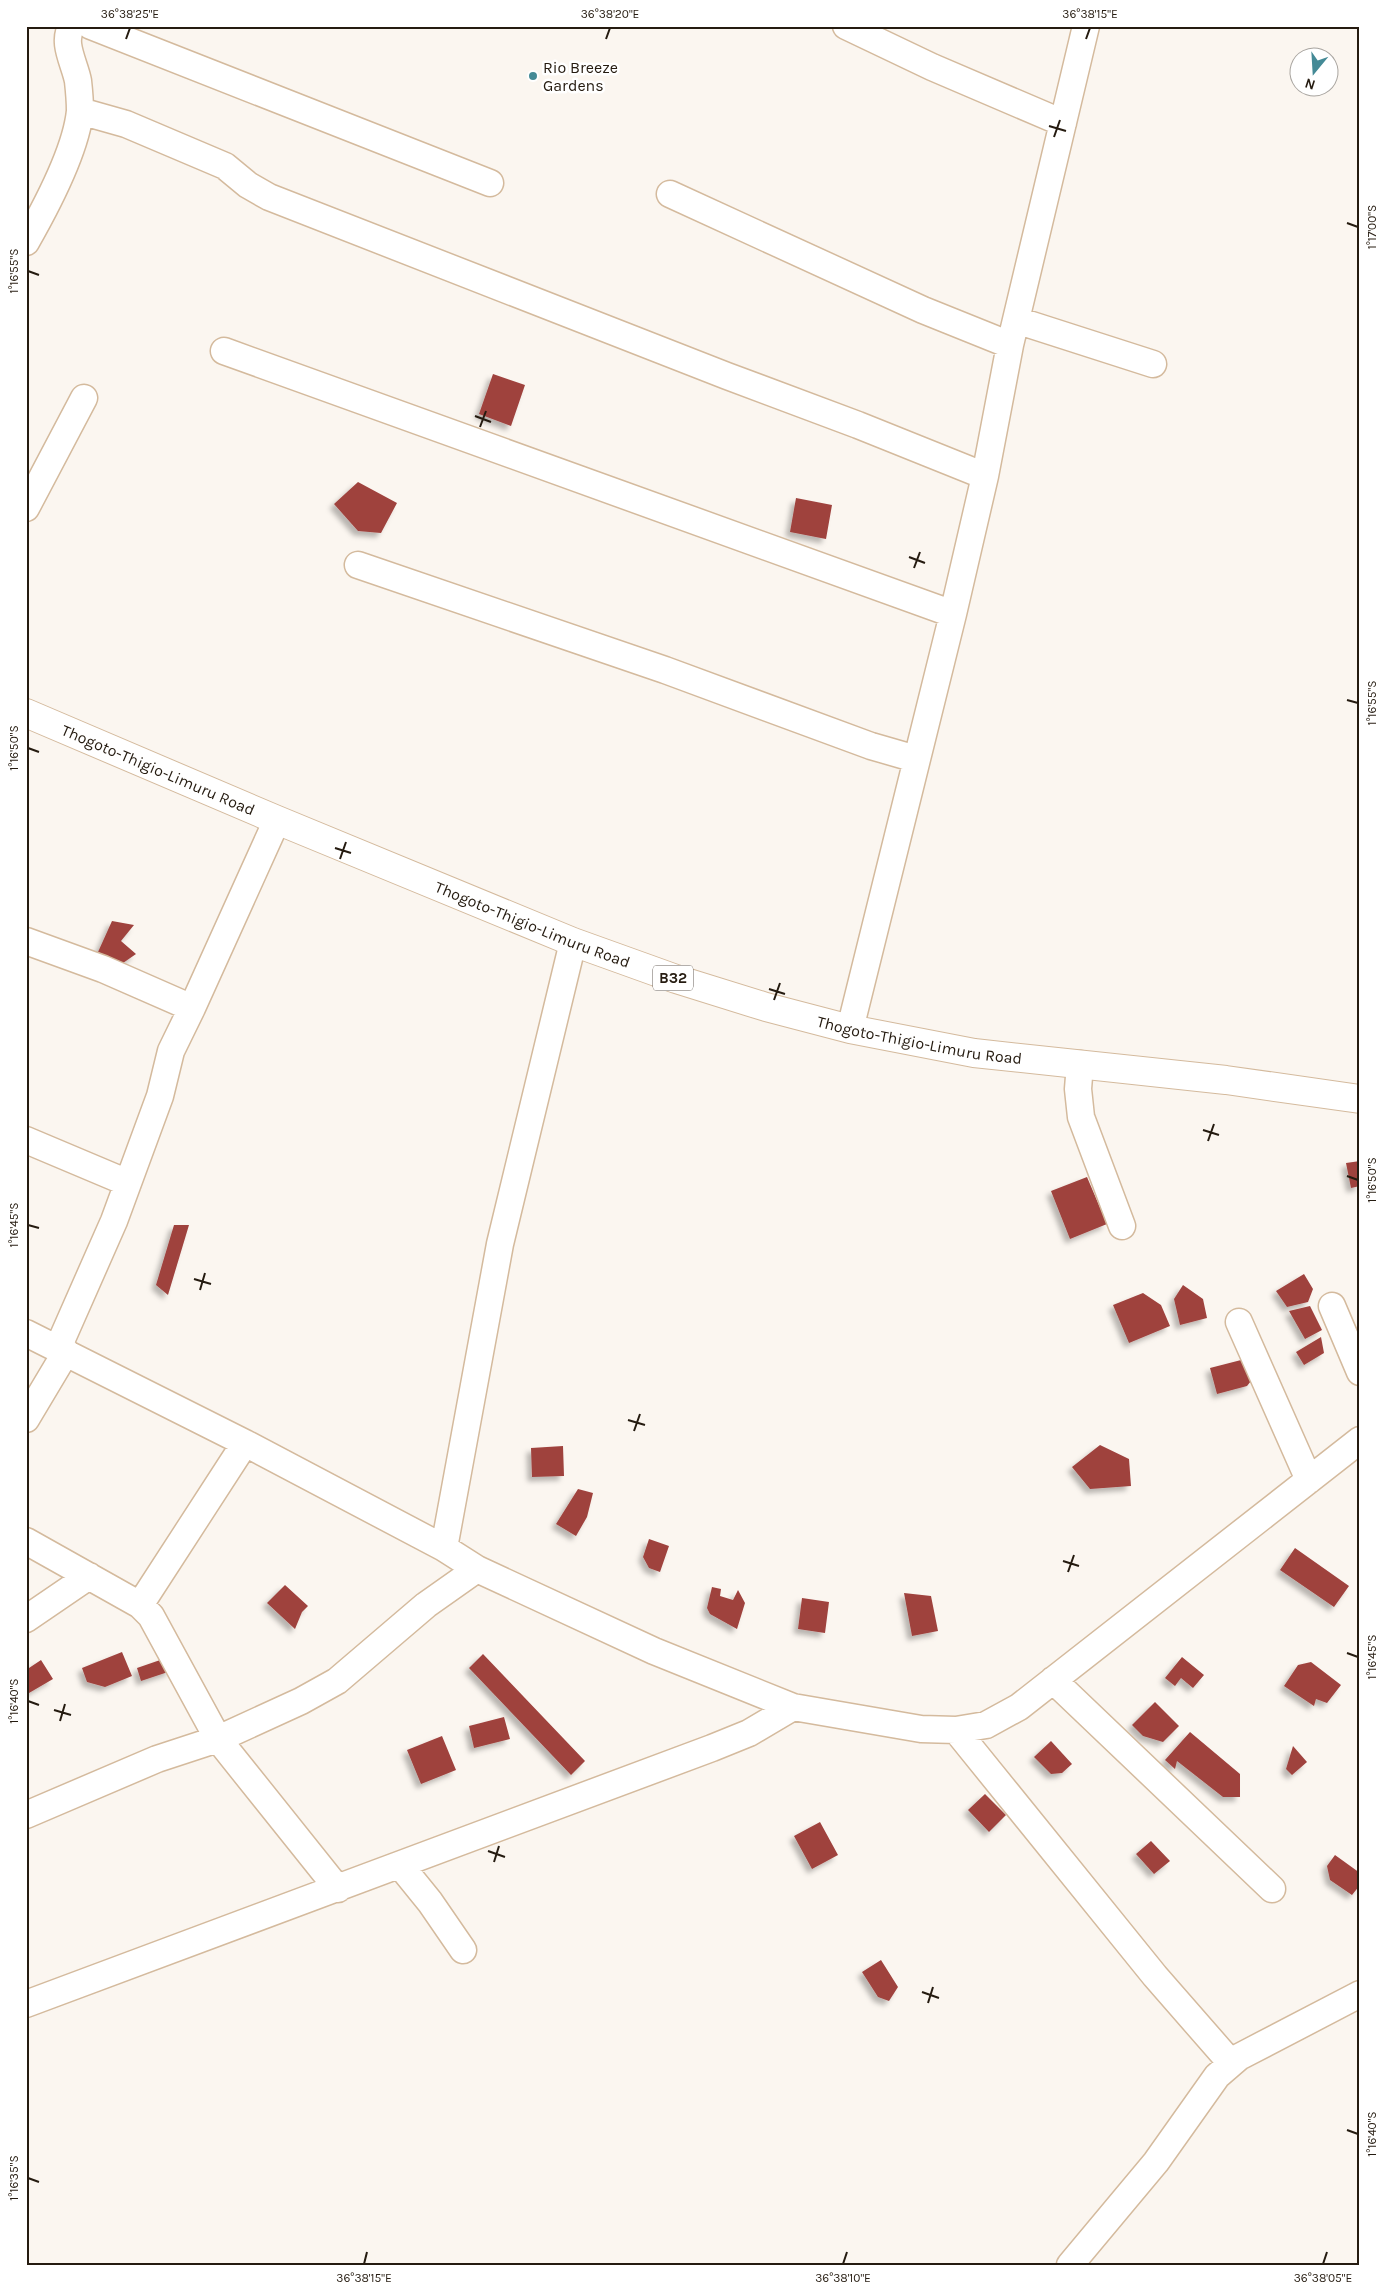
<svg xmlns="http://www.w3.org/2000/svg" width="1386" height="2291" font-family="Karla,sans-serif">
<defs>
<filter id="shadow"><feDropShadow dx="-4.5" dy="4.5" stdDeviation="2.5" flood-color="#0004"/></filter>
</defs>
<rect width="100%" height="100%" fill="#fbf6f0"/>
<path fill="#9f423e" filter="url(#shadow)" d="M493,374L525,385L511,426L479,414Z
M358,482L397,503L381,533L358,531L334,504Z
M796,498L832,505L826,539L790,532Z
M112,921L134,925L121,941L136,954L123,963L98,952Z
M1360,1161V1186L1351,1188L1346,1163Z
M1087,1177L1107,1224L1070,1239L1051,1191Z
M174,1225H189L168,1295L156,1285Z
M1304,1274L1313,1289L1308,1302L1287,1307L1276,1291Z
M1183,1285L1203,1299L1207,1318L1180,1325L1174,1299Z
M1143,1293L1161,1305L1170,1326L1129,1343L1113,1305Z
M1310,1306L1322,1330L1305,1339L1289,1311Z
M1321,1337L1324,1353L1304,1365L1296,1352Z
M1245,1359L1251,1381L1247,1386L1217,1394L1210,1368Z
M1100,1445L1129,1459L1131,1486L1090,1489L1072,1467Z
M563,1446L564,1476L532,1477L531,1448Z
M578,1489L593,1493L587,1517L576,1536L556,1524Z
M649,1539L669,1546L660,1572L649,1568L643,1557Z
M1295,1548L1349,1586L1334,1607L1280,1570Z
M285,1585L308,1606L302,1612L295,1629L267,1603Z
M712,1587L721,1589L720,1596L733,1600L738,1590L745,1603L737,1629L710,1614L707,1608Z
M904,1593L931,1596L938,1631L912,1636Z
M802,1598L829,1602L825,1633L798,1629Z
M122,1652L132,1676L105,1687L87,1682L82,1668Z
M483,1654L585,1761L571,1775L469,1668Z
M1182,1657L1204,1675L1193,1688L1181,1678L1175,1686L1165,1678Z
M166,1658L171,1671L141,1681L137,1668Z
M41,1660L53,1679L29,1693L26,1688V1670Z
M1311,1662L1341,1685L1327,1703L1316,1699L1314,1706L1284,1686L1298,1665Z
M1155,1702L1179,1726L1163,1742L1143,1736L1132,1725Z
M504,1717L510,1739L474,1748L469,1726Z
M1190,1732L1240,1774V1797H1223L1177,1761L1175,1769L1165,1760Z
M442,1736L456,1770L421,1784L407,1750Z
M1051,1741L1072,1764L1062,1773L1051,1774L1034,1757Z
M1293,1746L1307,1762L1292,1775L1286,1769Z
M985,1794L1006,1815L989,1832L968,1810Z
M820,1822L838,1855L812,1869L794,1836Z
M1151,1841L1170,1861L1154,1874L1136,1854Z
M1335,1855L1360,1873V1885L1352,1895L1330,1880L1327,1866Z
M881,1960L898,1987L889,2001L878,1997L862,1972Z"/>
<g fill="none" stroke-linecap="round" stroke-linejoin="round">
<defs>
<path id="minor" d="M91,26L490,183
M846,26L932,67L1063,123
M80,111L126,124L225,166L248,185L269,197L727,376L858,425L985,476
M670,194L923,310L1010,345
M26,242C46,207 76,151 80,111C80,102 79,90 78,81C75,64 61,42 72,26
M1016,320L1153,364
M224,351L953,614
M26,508L84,398
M358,565L665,670L871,746L916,759
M26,941L103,969L192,1008L277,820
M850,1029L953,614L985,476L1010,345L1086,26
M1080,1064L1078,1089L1081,1117L1122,1226
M26,1140L128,1183
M1332,1306L1360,1372
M1239,1322L1309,1480
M26,1333L245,1443L444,1548L477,1569L654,1651L793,1707L921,1729L956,1730L986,1725L1019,1707L1360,1440
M58,1348L114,1221L160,1096L171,1051L192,1008
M26,1419L66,1352
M26,1541L140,1605L151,1616L218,1739L338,1889
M444,1548L500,1244L573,942
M140,1605L245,1443
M26,1619L89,1576
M1053,1680L1272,1889
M956,1730L1155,1976L1231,2063
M26,1815L157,1759L218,1739L301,1701L337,1681L426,1605L477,1569
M400,1865L430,1902L463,1950
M26,2004L712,1748L749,1733L793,1707
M1070,2265L1156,2162L1217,2076L1239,2057L1360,1994"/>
<g id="highway">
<path id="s1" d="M26,713L277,820L573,942L676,979L766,1007L850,1029L974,1053L1226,1080L1360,1099"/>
</g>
</defs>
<use href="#minor" stroke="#d4ba9d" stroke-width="29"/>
<use href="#highway" stroke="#d4ba9d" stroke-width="30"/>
<use href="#minor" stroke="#fff" stroke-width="26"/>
<use href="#highway" stroke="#fff" stroke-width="28"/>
</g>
<path fill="none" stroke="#251b10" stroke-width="2" d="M126,39L130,28M606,39L610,28M1086,39L1090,28M1049,126L1066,131M1054,137L1060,120M1347,223L1358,227M28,271L39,275M475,416L491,422M480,427L486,411M909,557L925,563M914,568L920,552M1347,700L1358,703M28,748L39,752M335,848L351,853M340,859L346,842M769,989L785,994M774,1000L780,983M1203,1130L1219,1135M1208,1141L1214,1124M1347,1176L1358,1180M28,1225L39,1228M194,1279L211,1284M200,1290L205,1273M628,1420L645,1425M634,1431L640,1414M1063,1561L1079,1566M1068,1572L1074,1555M1347,1653L1358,1657M28,1701L39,1705M54,1710L71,1715M60,1721L65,1704M488,1851L505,1857M494,1862L499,1846M922,1992L939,1998M928,2003L933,1987M1347,2130L1358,2134M28,2178L39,2182M364,2264L367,2252M843,2264L847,2252M1323,2264L1327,2252"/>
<circle fill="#448a96" stroke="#fff" stroke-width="2" cx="533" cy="76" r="5"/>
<g text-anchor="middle" stroke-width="5" stroke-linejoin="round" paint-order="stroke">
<rect fill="#fff" stroke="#665f58" stroke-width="1" x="653" y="965.5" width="40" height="25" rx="4"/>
<g font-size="15" font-weight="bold" fill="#251b10">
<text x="673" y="983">B32</text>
</g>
<g font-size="16" fill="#251b10" stroke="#fff" text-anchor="start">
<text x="543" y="73">Rio Breeze<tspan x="543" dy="18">Gardens</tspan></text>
</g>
<g font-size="16" fill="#251b10" stroke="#fff">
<text dy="6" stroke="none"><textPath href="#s1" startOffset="144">Thogoto-Thigio-Limuru Road</textPath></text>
<text dy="6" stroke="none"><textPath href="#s1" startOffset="549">Thogoto-Thigio-Limuru Road</textPath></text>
<text dy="6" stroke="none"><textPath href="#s1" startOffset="954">Thogoto-Thigio-Limuru Road</textPath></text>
</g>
</g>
<rect width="1386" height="2291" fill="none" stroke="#ffffff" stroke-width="55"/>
<g transform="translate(1314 72) rotate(198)"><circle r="24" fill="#ffffff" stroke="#a8a49f"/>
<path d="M0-4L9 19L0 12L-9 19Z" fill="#448a96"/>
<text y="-8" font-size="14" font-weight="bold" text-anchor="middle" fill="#251b10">N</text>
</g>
<rect x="28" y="28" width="1330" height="2236" fill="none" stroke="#251b10" stroke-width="2"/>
<g font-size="12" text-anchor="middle" fill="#251b10">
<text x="130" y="18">36°38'25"E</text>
<text x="610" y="18">36°38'20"E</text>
<text x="1090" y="18">36°38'15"E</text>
<text transform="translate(1372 227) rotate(-90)" y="4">1°17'00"S</text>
<text transform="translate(14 271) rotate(-90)" y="4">1°16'55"S</text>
<text transform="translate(1372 703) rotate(-90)" y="4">1°16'55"S</text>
<text transform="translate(14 748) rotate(-90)" y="4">1°16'50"S</text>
<text transform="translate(1372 1180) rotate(-90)" y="4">1°16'50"S</text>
<text transform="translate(14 1225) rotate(-90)" y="4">1°16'45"S</text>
<text transform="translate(1372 1657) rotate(-90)" y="4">1°16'45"S</text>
<text transform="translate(14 1701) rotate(-90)" y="4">1°16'40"S</text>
<text transform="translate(1372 2134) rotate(-90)" y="4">1°16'40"S</text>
<text transform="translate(14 2178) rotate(-90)" y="4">1°16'35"S</text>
<text x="364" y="2282">36°38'15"E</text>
<text x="843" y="2282">36°38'10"E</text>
<text x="1323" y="2282">36°38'05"E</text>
</g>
</svg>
